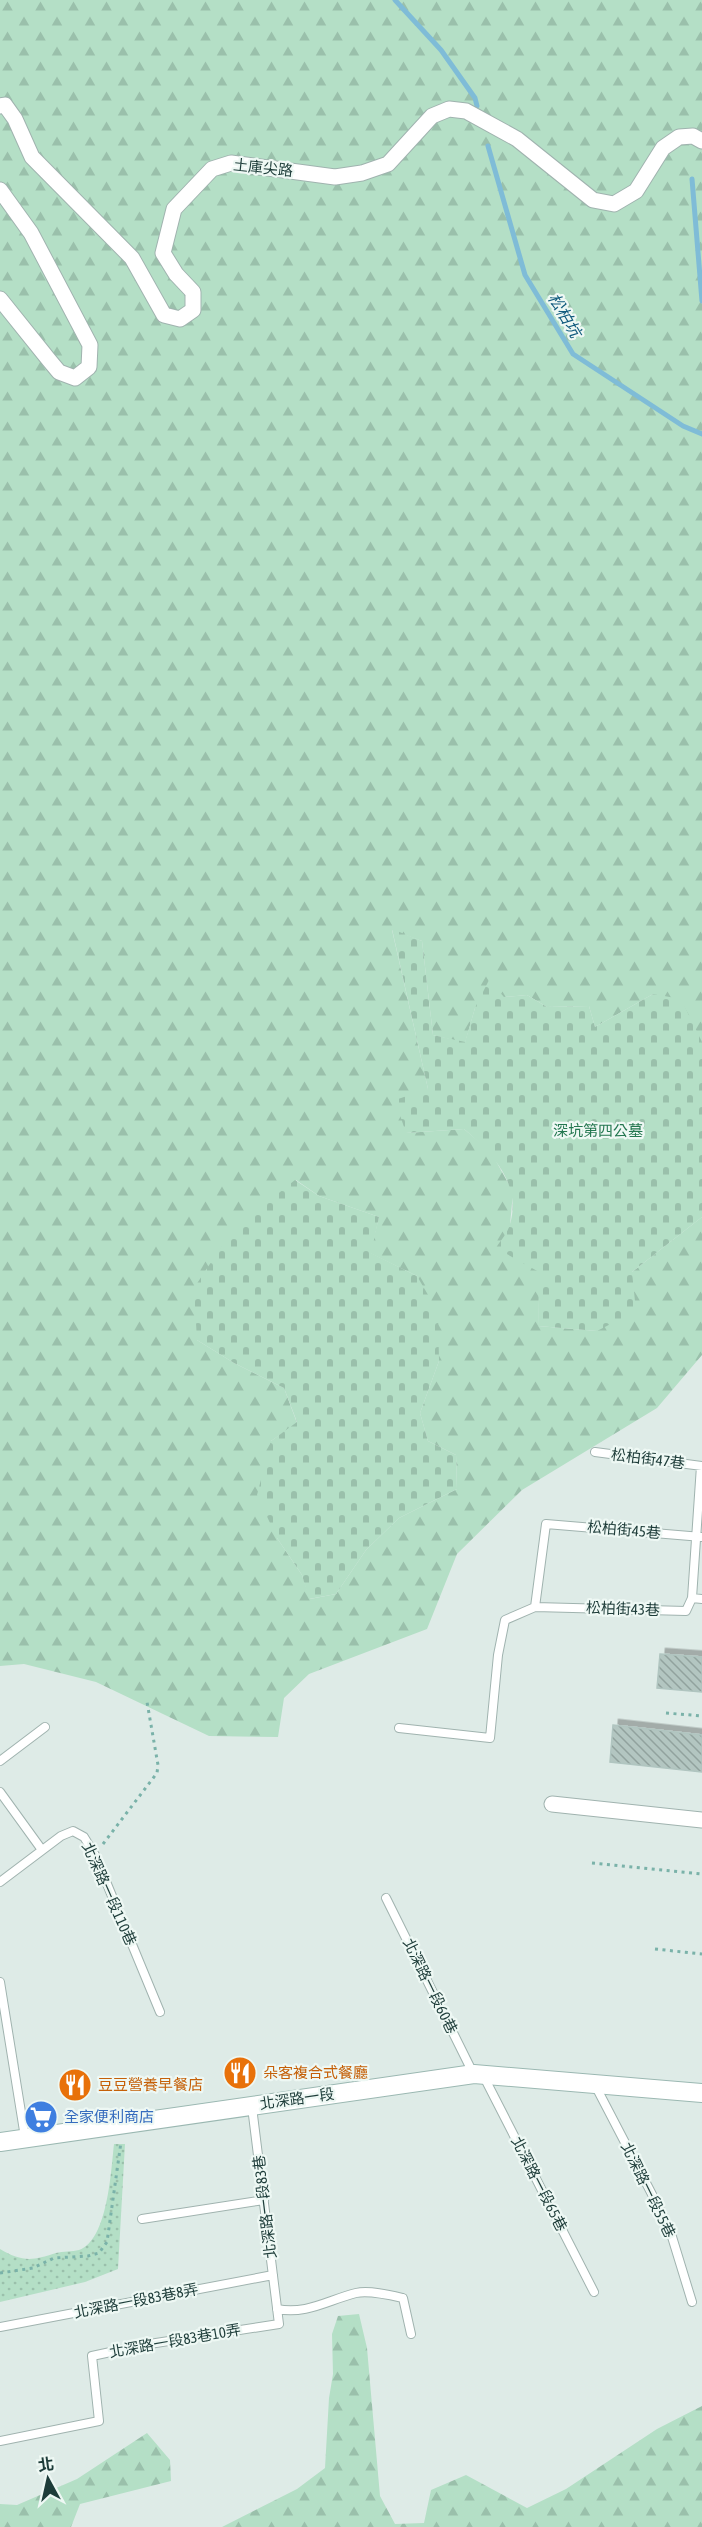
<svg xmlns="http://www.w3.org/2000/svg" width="702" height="2527" font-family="'Asap Condensed','Noto Sans TC',sans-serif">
<defs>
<pattern id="forest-firs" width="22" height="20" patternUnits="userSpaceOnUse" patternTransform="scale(1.5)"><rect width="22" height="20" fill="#b4dfc6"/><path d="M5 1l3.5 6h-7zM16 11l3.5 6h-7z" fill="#9ac0ab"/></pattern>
<pattern id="cemetery-stones" width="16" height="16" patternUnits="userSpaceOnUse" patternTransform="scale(1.5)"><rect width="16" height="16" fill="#b4dfc6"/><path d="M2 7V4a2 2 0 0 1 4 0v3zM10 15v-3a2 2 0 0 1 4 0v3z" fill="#9ac0ab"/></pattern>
<pattern id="park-dots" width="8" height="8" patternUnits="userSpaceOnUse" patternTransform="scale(1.5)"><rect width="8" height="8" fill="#b4dfc6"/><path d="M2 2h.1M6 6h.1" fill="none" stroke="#9ac0ab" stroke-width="1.8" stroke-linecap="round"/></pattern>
<pattern id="building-back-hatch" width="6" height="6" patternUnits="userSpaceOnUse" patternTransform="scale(1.5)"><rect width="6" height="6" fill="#b3c6c1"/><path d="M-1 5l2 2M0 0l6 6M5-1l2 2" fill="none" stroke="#91a29e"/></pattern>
<filter id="shadow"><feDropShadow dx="5.5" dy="-5.5" stdDeviation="0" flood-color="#0004"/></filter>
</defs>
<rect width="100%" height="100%" fill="#deebe7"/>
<path fill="url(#forest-firs)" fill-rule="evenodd" d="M0,0H702V1042L653,994L595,1027L589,1006L547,1007L527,995L504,997L475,1008L465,1043L433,1035L422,941L392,930L428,1089L406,1133L464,1129L491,1152L513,1192L510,1225L540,1272L538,1326L597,1331L632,1272L702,1217V1355L657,1408L522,1490L457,1554L427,1629L309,1674L284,1698L278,1737L209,1736L96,1682L24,1664L0,1666ZM296,1180L319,1196L379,1217L370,1253L417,1276L439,1361L420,1413L428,1441L456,1455L457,1489L399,1518L366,1550L336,1594L310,1599L302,1575L277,1538L271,1441L297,1423L284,1388L234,1363L197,1340Z
M359,2314L367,2348L380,2496L395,2524L424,2523L431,2490L466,2475L527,2508L566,2489L657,2429L702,2406V2527H222L297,2489L325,2468L329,2398L333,2374L332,2334L338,2316Z
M147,2433L170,2460L171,2481L80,2504L71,2527H0V2504L17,2505L77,2479Z"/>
<path fill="url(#cemetery-stones)" d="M392,929L422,941L433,1035L465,1042L475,1008L489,980L504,997L527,995L547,1007L589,1006L595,1027L653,994L681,999L702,1042V1217L632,1272L636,1311L597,1331L538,1326L539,1272L496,1248C500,1241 508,1233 510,1224C522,1184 492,1153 464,1129L406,1133L395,1100L428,1089Z
M295,1180L319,1196L379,1217L371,1253L417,1276L438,1312L439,1361L420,1413L428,1441L456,1455L457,1489L399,1518L366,1550L336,1594L309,1599L302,1575L277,1538L257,1495L271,1441L297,1422L284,1388L234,1363L197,1340L194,1288L233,1229Z"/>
<path fill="url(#park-dots)" d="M114,2144H125L118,2269L85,2282L0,2302V2249C22,2262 32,2261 56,2253C63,2251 72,2252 79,2250C108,2240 111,2170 114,2144Z"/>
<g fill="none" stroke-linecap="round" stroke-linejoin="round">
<path stroke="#7fbcd7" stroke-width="5" d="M395,0L441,50L475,98L477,106
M488,146L525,275L573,354L683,426L702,434
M692,179L702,301"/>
</g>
<path fill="url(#building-back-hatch)" stroke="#b0c5c0" stroke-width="1.5" filter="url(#shadow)" d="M660,1654L702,1657V1692L657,1688Z
M613,1725L702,1735V1772L610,1762Z"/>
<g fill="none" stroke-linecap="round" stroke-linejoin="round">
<defs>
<path id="lane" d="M595,1452L702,1466
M692,1598L701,1466
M535,1607L546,1524L702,1537
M399,1728L490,1738L498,1655L505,1620L535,1607L686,1611L692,1598L702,1599
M0,1761L45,1727
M0,1792L42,1850
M0,1882L61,1836L73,1831L84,1837L95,1855L160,2012
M386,1898L473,2073
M0,1982L25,2137
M484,2077L594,2292
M595,2085L669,2227L692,2302
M142,2219L264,2200
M277,2309C306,2315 328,2300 356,2293C369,2290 390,2295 403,2298L411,2334
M0,2327L273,2275
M0,2441L99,2421L92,2356L143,2345L279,2324L252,2107"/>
<path id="street" d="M0,106L5,105L15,119L32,157L132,258L164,315L180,319L193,310V292L176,274L163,253L174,209L212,169L231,163L335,177L362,173L388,164L432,116L449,109L466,111L517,139L593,200L614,204L636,191L663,148L679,137L693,136L702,141
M0,190L31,233L90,345L89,367L75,378L59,372L49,360L0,299
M552,1804L702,1820"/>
<path id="secondary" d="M0,2142L474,2074L702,2093"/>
</defs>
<use href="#lane" stroke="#a0b3af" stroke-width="10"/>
<use href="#street" stroke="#a0b3af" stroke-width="17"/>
<use href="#secondary" stroke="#9bb8b2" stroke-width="20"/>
<path stroke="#7ab2a9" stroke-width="3" stroke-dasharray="3 4.5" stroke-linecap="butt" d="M666,1713L702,1716
M103,1844L157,1773L158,1765L147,1702
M592,1863L702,1874
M655,1949L702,1954
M0,2273L33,2268L54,2258L88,2256L99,2253L107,2242L121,2142"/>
<use href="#lane" stroke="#fff" stroke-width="8"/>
<use href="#street" stroke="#fff" stroke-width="15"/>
<use href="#secondary" stroke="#fff" stroke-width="18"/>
</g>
<defs>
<symbol id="restaurant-disc" viewBox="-11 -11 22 22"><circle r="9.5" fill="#e8710a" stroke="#eef8f4"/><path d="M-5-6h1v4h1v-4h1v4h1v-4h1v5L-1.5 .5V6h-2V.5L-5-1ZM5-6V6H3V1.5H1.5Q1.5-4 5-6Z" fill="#fff"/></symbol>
<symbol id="supermarket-disc" viewBox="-11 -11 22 22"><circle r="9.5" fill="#3f7fe0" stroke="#eef8f4"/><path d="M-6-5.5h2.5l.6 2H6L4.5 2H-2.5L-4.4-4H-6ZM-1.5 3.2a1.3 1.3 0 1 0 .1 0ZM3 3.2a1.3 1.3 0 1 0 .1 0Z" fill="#fff"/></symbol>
</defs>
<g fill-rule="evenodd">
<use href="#restaurant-disc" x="221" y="2054" width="38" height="38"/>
<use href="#restaurant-disc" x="56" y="2066" width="38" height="38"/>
<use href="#supermarket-disc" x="22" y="2098" width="38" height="38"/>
</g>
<g text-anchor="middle" stroke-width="4.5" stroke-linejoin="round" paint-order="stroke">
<g font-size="15" fill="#1d3c39" stroke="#eef8f4">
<text transform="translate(263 168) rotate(6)" y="5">土庫尖路</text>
<text transform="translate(648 1459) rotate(7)" y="5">松柏街47巷</text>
<text transform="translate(624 1530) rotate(5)" y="5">松柏街45巷</text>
<text transform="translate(623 1609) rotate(2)" y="5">松柏街43巷</text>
<text transform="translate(109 1894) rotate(66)" y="5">北深路一段110巷</text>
<text transform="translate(430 1986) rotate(64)" y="5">北深路一段60巷</text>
<text transform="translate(297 2099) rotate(-8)" y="5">北深路一段</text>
<text transform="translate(539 2184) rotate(63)" y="5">北深路一段65巷</text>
<text transform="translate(648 2190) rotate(64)" y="5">北深路一段55巷</text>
<text transform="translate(265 2207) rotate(-97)" y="5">北深路一段83巷</text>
<text transform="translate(136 2301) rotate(-11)" y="5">北深路一段83巷8弄</text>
<text transform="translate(175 2341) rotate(-10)" y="5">北深路一段83巷10弄</text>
</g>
<g font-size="15" fill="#247750" stroke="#eef8f4">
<text x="598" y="1136">深坑第四公墓</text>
</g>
<g font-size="15" fill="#c56008" stroke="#eef8f4" text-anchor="start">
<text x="263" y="2078">朵客複合式餐廳</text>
<text x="98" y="2090">豆豆營養早餐店</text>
</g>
<g font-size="15" fill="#366cbe" stroke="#eef8f4" text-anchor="start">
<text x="64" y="2122">全家便利商店</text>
</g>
<g font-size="16" font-style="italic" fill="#125c7e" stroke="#eef8f4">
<text transform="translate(565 315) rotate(59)" y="6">松柏坑</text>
</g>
</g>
<g transform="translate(48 2479) rotate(352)" stroke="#eef8f4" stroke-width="4.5" paint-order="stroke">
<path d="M0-4.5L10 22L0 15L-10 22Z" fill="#1d3c39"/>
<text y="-9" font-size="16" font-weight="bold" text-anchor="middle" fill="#1d3c39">北</text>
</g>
</svg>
